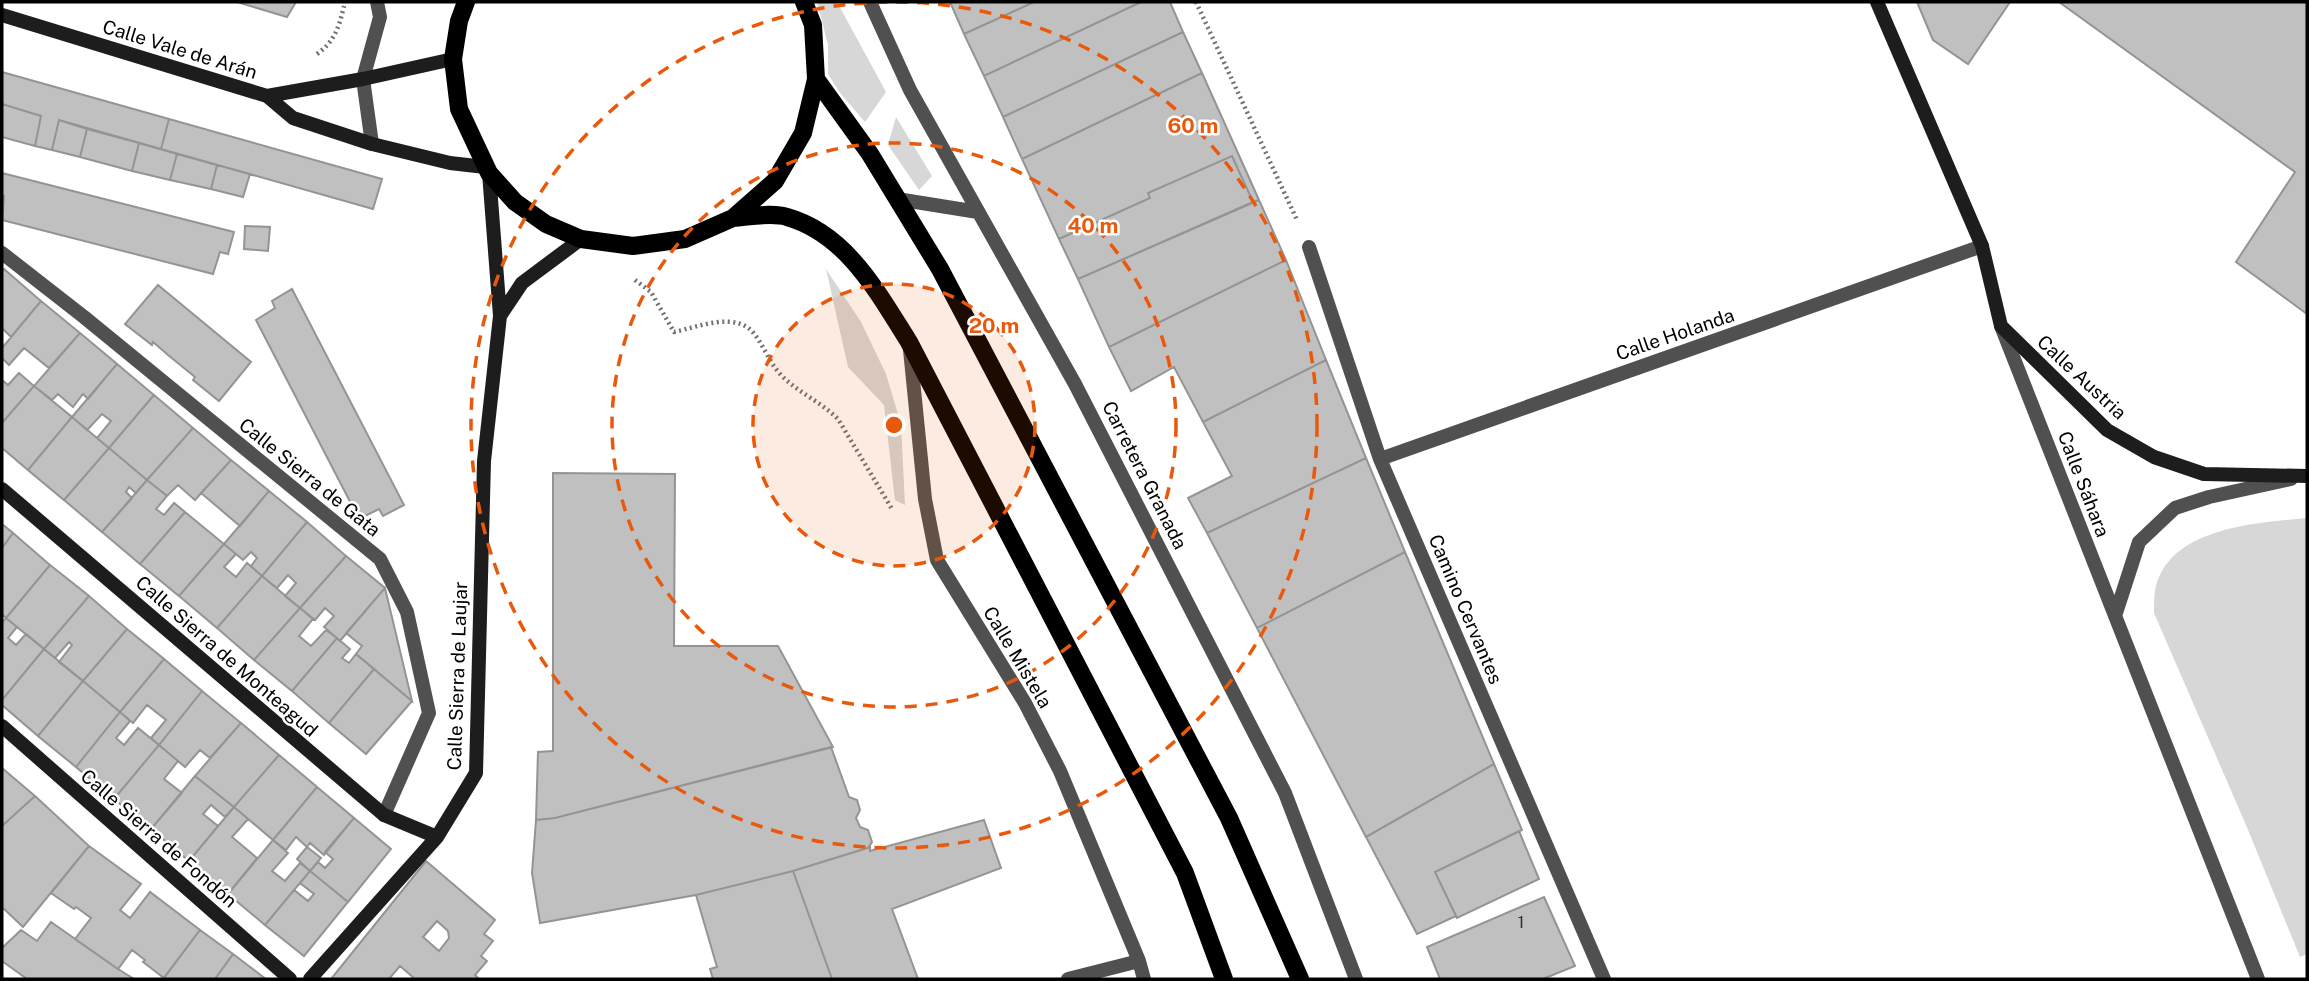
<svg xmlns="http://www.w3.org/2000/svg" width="2309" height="981" font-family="'Public Sans',sans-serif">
<rect width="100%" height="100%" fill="#fff"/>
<path fill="#d7d7d7" d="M817,2H837L886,92L865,122L840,93L828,74V45Z
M896,117L932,176L919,190L888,145Z
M826,269L861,322L886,374L901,424L905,505L895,500L884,405L848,367Z
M2307,518V954L2300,957L2246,825L2154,613C2154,605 2154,594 2156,586C2172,527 2257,523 2307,518Z"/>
<path fill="#c0c0c0" stroke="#949494" stroke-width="2" fill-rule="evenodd" d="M237,2H296L287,17Z
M950,2H1034L964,34Z
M1034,2H1141L984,76L964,34Z
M1141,2H1170L1183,32L1003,117L984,76Z
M1917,2H2010L1968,64L1933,40Z
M2059,2H2307V314L2236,262L2295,172Z
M1183,32L1202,73L1022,159L1003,117Z
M2,72L169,119L161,149L59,120L52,150L35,146L41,116L2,104Z
M1202,73L1259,200L1253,202L1232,156L1148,193L1150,198L1059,239L1022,159Z
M2,104L41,116L35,146L2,137Z
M169,119L382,179L373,209L161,149Z
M59,120L87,129L80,157L52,150Z
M87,129L139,143L132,171L80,157Z
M139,143L177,154L170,180L132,171Z
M177,154L217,165L211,189L170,180Z
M1232,156L1253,202L1078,279L1059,239L1150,198L1148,193Z
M217,165L250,174L243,197L211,189Z
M2,173L234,232L228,254L220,252L213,274L2,220L4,196H2Z
M1259,200L1286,260L1109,347L1078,279Z
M245,226L270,227L268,251L244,249Z
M1286,260L1326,360L1203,422L1174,367L1131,391L1109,347Z
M4,269L41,301L11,337L2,328V272Z
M158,285L251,362L219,401L193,380L195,377L168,355L153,342L152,345L125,324Z
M292,289L404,505L383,516L379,509L359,519L256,320L275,308L272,301Z
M41,301L80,333L49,368L24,348L9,365L2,358V348Z
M80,333L117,364L88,399L83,394L73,407L58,394L52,400L34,386Z
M1326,360L1366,458L1207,533L1188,498L1232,476L1203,422Z
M117,364L154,395L109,448L97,438L111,421L102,414L87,430L72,417Z
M19,373L34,386L2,423V380L8,385Z
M34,386L72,417L28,470L2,448V423Z
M154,395L193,428L147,480L109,448Z
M72,417L109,448L64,500L28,470Z
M193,428L231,460L195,500L178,485L167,496L147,480Z
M109,448L147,480L136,493L129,487L126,492L132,498L102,532L64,500Z
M1366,458L1405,552L1257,628L1207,533Z
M231,460L269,491L240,526L201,493Z
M553,473L675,474L674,646H778L833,747L555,818L536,820L538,752L553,751Z
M147,480L167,496L156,509L164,515L174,503L185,512L140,564L102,532Z
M269,491L307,522L262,576L251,566L257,558L251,552L243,560L224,544Z
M185,512L224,544L179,596L140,564Z
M307,522L346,556L300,608L285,596L296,583L288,575L277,588L262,576Z
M2,524L13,533L2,548Z
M13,533L50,565L6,618L2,614V548Z
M224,544L236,554L224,567L236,577L247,563L262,576L217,628L179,596Z
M1405,552L1494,764L1366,837L1257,628Z
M346,556L385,588L340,641L324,627L334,616L325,608L315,620L300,608Z
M50,565L89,596L44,649L6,618Z
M262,576L300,608L254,660L217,628Z
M385,588L412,701L356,654L362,646L346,633Z
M89,596L127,629L83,681L59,662L72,645L69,642L55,658L44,649Z
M300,608L313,619L299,636L311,646L326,630L337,638L292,691L254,660Z
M6,618L17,627L8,638L16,645L26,634L44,649L2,700V623Z
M127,629L164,659L120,712L83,681Z
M337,638L350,649L342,658L349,663L356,654L374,669L329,723L292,691Z
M44,649L83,681L38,736L2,705V700Z
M164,659L202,691L159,745L151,738L166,720L147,705L133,723L120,712Z
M374,669L412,701L366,754L329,723Z
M83,681L120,712L76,767L38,736Z
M202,691L241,723L210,758L200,750L185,767L159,745Z
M120,712L130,721L116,738L124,745L138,728L159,745L114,799L76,767Z
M241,723L279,755L234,807L195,776Z
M159,745L178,761L164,779L182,793L151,829L114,799Z
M831,747L849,797L857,800L860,810L856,818L860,827L868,830L872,842L868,848L793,871L696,895L540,923L532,873L536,820L555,818Z
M279,755L317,787L273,840L234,807Z
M1494,764L1522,830L1435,872L1456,916L1417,934L1366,837Z
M2,768L35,796L2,826Z
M195,776L234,807L225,817L211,805L203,814L218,826L189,861L151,829Z
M317,787L354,818L324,855L310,843L307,847L296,837L286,850L273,840Z
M35,796L89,846L23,927L2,907V826Z
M234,807L248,819L232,837L257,858L228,894L189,861Z
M354,818L391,849L348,902L310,871L318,862L325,868L333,859L325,852Z
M984,820L1001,868L892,909L918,979H832L793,871L870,847V851Z
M1519,831L1539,879L1457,918L1435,872Z
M273,840L288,853L272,871L285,881L300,863L310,871L265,925L228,894Z
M89,846L141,884L120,910L130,918L150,892L200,930L164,978L143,962L145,960L132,950L118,969L75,939L91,918L76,907L74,909L51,893Z
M307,847L321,858L310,871L297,859Z
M426,861L495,920L484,934L493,941L481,956L487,961L475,975L479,979H415L400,966L389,979H331ZM437,921L448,931L449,938L439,951L423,937Z
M310,871L348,902L304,956L265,925L294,890L308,901L314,894L300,883Z
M793,871L832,979H713L710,969L717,967L696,895Z
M1544,897L1575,966L1543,979H1440L1427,947Z
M51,922L118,969L134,979H27L2,961V948L21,930L37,941Z
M200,930L233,954L215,979H163Z
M233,954L266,979H215Z"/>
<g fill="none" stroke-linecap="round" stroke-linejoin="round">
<path stroke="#727272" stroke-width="4.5" stroke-dasharray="2 3.5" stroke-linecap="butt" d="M1196,2L1297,220
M317,54C335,41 339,27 344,6
M635,280L651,292L674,332C698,327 738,310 755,335C765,348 770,364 782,376C799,393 821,402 838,419L892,509"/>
<path stroke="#505050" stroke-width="14" d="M870,2L910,90L1075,384L1285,793L1356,979
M372,144L363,79L380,17L377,2
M897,199L978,212
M1309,247L1380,459L1604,979
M2,253L84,317L380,559L407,612L429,713L384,815
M2001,326L2258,979
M910,350L925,499L937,560L1025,703L1060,771L1139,961L1144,979
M1380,459L1982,246
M2115,616L2139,542L2175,508L2209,497L2291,479
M1068,979L1139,961"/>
<path stroke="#1d1d1d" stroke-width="14" d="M1877,2L1982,246L2001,326L2107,430L2154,457L2204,474L2307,476
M2,15L267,96L293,118L372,144L450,163L485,167
M267,96L363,79L453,59
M500,316L522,283L581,239
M2,489L384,815L437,837
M2,726L290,979
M310,979L437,837L476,773L484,461L500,316L489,173"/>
<path stroke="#000" stroke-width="18" d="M466,2L459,21L453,59L459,109L489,173L515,202L546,224L581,239L633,246L685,239L733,218L775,181L803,133L816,79L813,25L804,2
M816,79L870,154L940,269L1229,818L1300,979
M733,218C749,217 772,212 787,217C847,234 878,293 909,342L1185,873L1224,979"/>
</g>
<circle cx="894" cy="425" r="141" fill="#e8590c" fill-opacity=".12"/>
<g fill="none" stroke="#e8590c" stroke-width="3.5" stroke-dasharray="12 9">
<circle cx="894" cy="425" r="141"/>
<circle cx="894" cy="425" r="282"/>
<circle cx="894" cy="425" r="423"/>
</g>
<g text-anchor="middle" stroke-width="5" stroke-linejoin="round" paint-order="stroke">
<g font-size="16" fill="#303030">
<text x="1521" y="928">1</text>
</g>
<g font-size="19" fill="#000" stroke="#fff">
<text transform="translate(180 49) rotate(17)" y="7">Calle Vale de Arán</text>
<text transform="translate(1675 334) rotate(-19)" y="7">Calle Holanda</text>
<text transform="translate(2082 377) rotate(43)" y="7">Calle Austria</text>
<text transform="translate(1145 475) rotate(63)" y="7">Carretera Granada</text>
<text transform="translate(310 477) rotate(39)" y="7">Calle Sierra de Gata</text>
<text transform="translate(2084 484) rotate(69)" y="7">Calle Sáhara</text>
<text transform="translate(1466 609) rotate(67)" y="7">Camino Cervantes</text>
<text transform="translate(227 656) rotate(41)" y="7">Calle Sierra de Monteagud</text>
<text transform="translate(1018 657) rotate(59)" y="7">Calle Mistela</text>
<text transform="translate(457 676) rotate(-88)" y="7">Calle Sierra de Laujar</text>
<text transform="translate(159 838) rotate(41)" y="7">Calle Sierra de Fondón</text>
</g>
</g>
<circle cx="894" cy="425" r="10" fill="#e8590c" stroke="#fff" stroke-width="3.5"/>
<g font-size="21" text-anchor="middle" font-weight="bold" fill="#e8590c" stroke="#fff" stroke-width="5" stroke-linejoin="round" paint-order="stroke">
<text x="1193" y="133">60 m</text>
<text x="1093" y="233">40 m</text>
<text x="994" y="333">20 m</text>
</g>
<rect width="2309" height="981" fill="none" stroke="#000000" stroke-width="7"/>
</svg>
